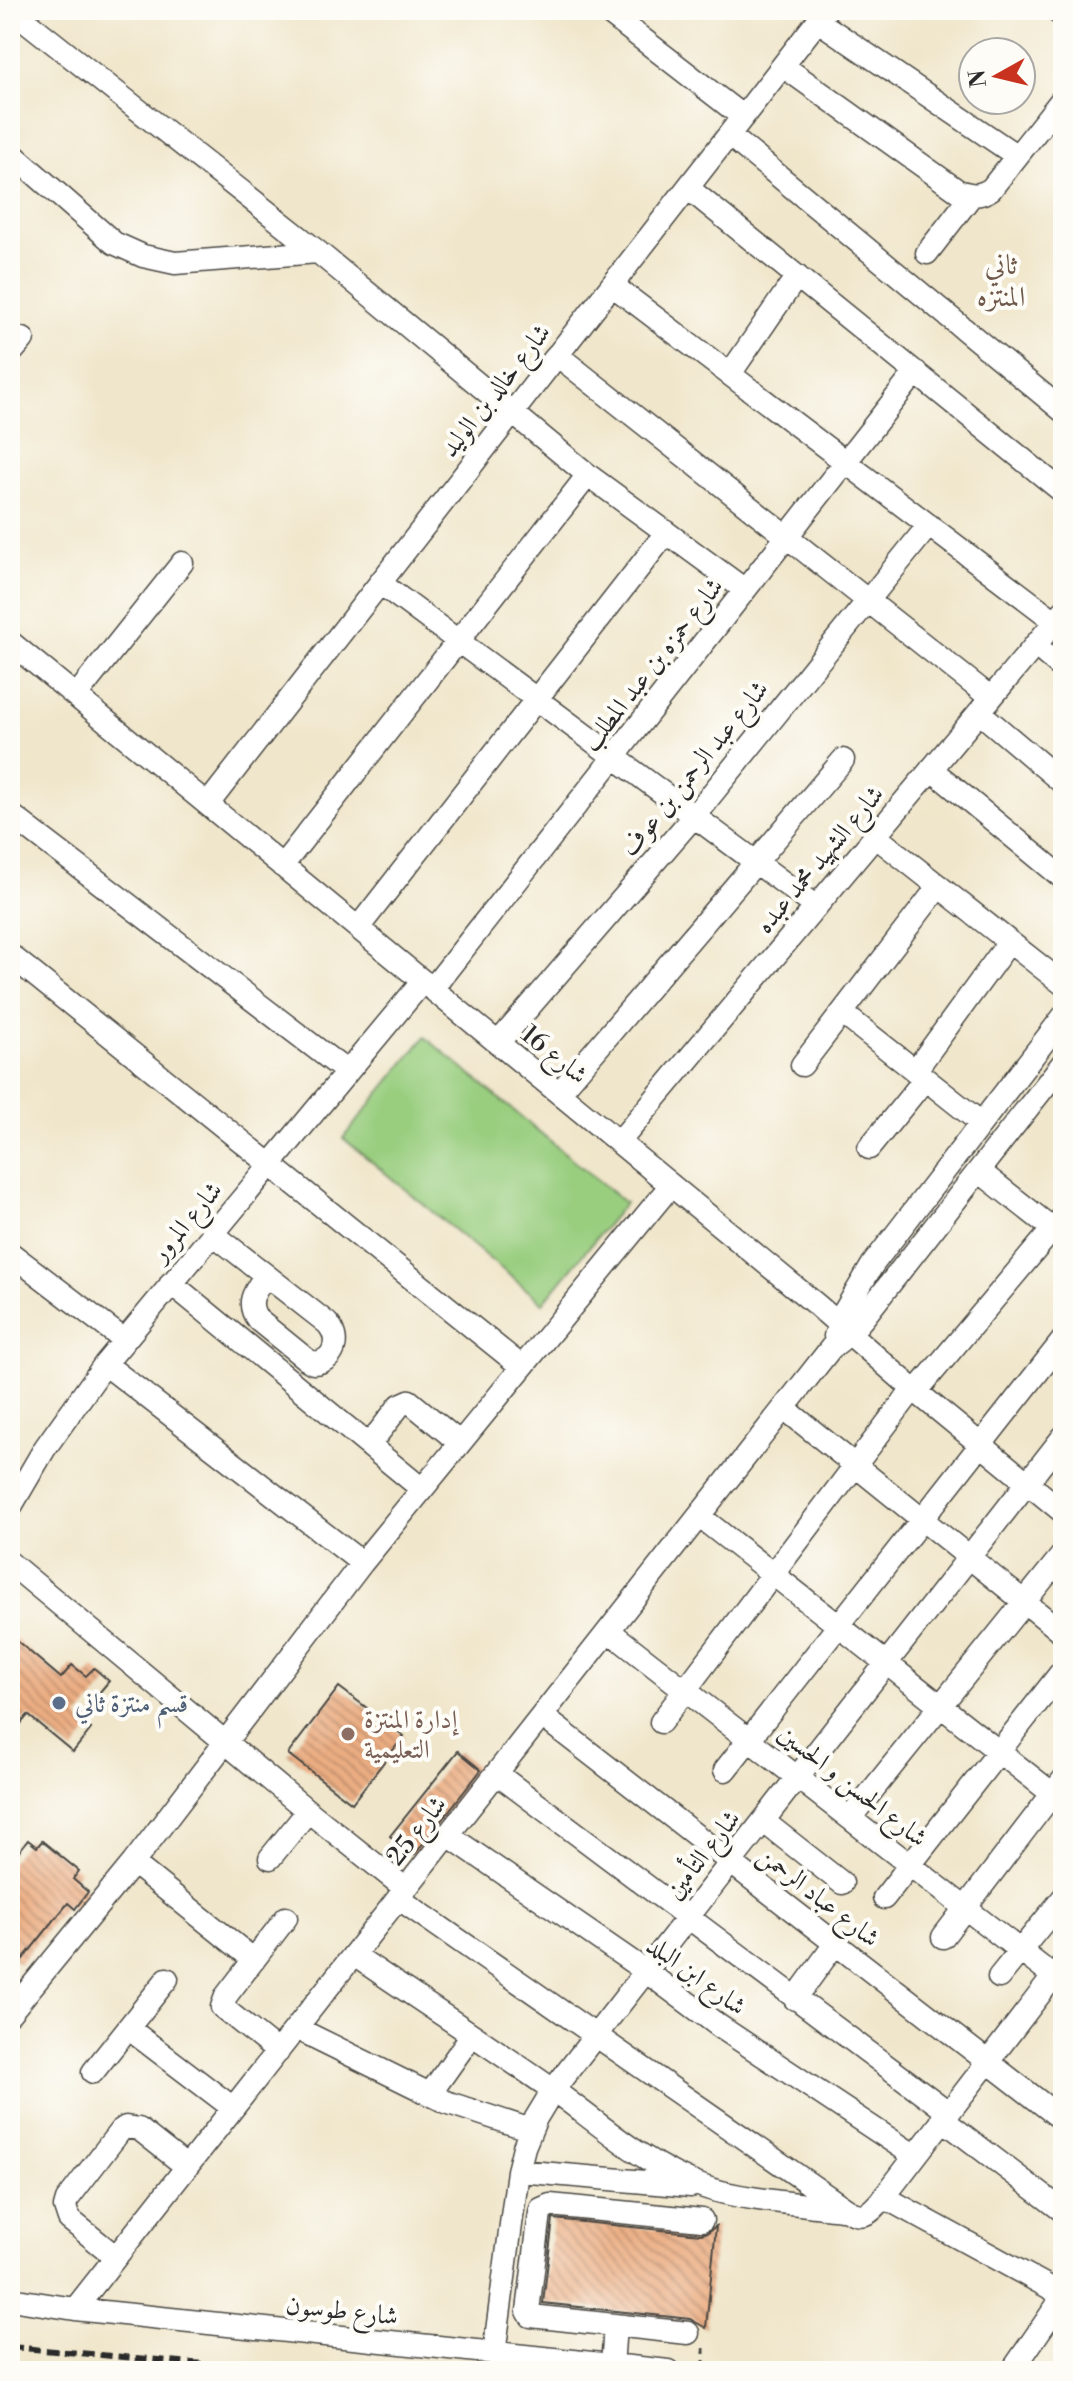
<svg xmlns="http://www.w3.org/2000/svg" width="1073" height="2381" font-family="'Libre Bodoni',Amiri,serif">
<defs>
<pattern id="building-back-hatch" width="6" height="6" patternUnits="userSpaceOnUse" patternTransform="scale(2)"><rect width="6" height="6" fill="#ebad82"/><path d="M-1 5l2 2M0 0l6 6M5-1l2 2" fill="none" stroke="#bf8d6b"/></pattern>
</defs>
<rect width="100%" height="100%" fill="#fdfcf7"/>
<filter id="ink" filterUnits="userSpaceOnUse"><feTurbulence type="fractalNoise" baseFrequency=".0125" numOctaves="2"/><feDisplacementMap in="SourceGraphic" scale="16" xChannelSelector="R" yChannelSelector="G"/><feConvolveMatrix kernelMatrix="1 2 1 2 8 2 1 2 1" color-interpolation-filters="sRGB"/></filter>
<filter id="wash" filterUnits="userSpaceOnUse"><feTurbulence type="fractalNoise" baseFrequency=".006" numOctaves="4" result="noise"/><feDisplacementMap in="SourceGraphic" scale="32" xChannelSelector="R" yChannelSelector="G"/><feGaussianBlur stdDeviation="1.8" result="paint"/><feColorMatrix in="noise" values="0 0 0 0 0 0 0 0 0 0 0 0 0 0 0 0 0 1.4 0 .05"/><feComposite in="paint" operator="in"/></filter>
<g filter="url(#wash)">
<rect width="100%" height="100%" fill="#f0e6cb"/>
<path fill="#99ce7f" stroke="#627c55" stroke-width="2" d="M425,1037L625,1203L543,1303L343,1138Z"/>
<g id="blocks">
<path fill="url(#building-back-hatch)" d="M10,1635L61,1678L72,1665L86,1676L94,1668L109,1681L78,1718L91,1729L73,1752L28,1715L10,1737Z
M339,1687L404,1736L352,1803L288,1754Z
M458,1751L481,1770L414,1855L390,1836Z
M28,1840L37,1847L42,1841L79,1871L73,1879L88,1892L75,1909L68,1903L19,1964L10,1956V1863Z
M553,2219L701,2234L708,2232L716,2226L706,2328L690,2319L543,2303Z"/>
</g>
</g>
<g filter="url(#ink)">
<use href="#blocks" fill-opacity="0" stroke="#494743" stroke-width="2"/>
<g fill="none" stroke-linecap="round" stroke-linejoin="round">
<defs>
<path id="minor" d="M12,10L318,252L588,475L745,590
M605,10L743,117
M1055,10L1063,16
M818,21L1017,156
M783,66L958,191C971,195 979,197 991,189L1063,98
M729,135L1063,411
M10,152L114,243L143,256L175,263L318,252
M688,188L1063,492
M927,253L971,196
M612,285L1055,621
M10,354L23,339
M557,355L991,698
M730,374L797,276
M380,583L815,906
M10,642L818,1306L913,1389L1063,1512
M1035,645L1063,669
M76,696L182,563
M979,712L1063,783
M931,769L1063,878
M208,804L826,10
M10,814L347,1072
M875,836L1063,984
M282,866L588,475
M358,928L666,533
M10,955L522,1367
M432,989L916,372
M842,1013L981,1123
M498,1043L694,816L929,525
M802,1065L939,886
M915,1071L1009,942
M559,1093L843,760
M619,1142L1063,612
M869,1148L925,1079
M979,1171L1063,1237
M212,1233L327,1323C341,1338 336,1362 313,1363L306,1359L258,1320C245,1302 255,1291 266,1275
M10,1253L124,1340
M171,1283L422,1489
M835,1336L843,1314L873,1264L1063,1017
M105,1364L362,1563
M916,1392L1063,1217
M784,1408L1063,1633
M369,1445L400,1405L409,1401L460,1443
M10,1508L45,1448L105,1364L423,981
M699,1516L1063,1802
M10,1563L308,1811L406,1889
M609,1631L1063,1984
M542,1716L1063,2120
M661,1722L913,1389
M725,1770L1063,1340
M497,1774L948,2112
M850,1818L1063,1554
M763,1821L842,1883
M448,1835L644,1970L719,2026L915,2156
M270,1858L308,1811
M133,1863L254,1960
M398,1898L847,2210C865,2221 872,2211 884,2197L1063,1964
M884,1898L1063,1670
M943,1937L1063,1780
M354,1955C421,2001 489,2045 556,2092C602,2126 649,2168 704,2187C741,2200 802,2204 842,2209
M999,1977L1063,1898
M795,1999L835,1944
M10,2013L133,1863L362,1563L671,1185
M128,2028L233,2108
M296,2028L446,2102L531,2130
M278,2052L222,2007L226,1996L286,1918
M93,2072L167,1979
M430,2094L471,2036
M942,2119L1063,2211
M518,2171L691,2186
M884,2197L1054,2290L1058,2296V2304L1012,2371
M116,2257L69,2219L65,2207L67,2200L120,2131L126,2127L139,2129L187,2167
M10,2299L75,2309L669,2371
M75,2309L831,1348L850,1333L864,1317L1063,1063
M688,2333L531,2316L528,2311L540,2213L541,2209L550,2205L702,2220
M494,2354L518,2171L524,2147L536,2118L553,2090L1063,1437
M612,2366L615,2326"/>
</defs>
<use href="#minor" stroke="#494743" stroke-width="25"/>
<path stroke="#494743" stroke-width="3" stroke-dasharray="6 6" stroke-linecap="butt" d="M704,2348V2371"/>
<use href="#minor" stroke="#fff" stroke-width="22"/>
<path stroke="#2b2b2b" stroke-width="6" stroke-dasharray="12 6" stroke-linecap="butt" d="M10,2347L283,2371"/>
</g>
</g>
<circle fill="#5c6f8a" stroke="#fdfcf7" stroke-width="3" cx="59" cy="1703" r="8"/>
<circle fill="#8d6e63" stroke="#fdfcf7" stroke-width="3" cx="348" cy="1734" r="8"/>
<g text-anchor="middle" stroke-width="8" stroke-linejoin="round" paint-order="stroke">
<g font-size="26" fill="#2b2b2b" stroke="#fdfcf7">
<text transform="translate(495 390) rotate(-52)" y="9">شارع خالد بن الوليد</text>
<text transform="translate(652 664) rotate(-52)" y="9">شارع حمزه بن عبد المطلب</text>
<text transform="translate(694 768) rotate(-51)" y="9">شارع عبد الرحمن بن عوف</text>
<text transform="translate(819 859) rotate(-50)" y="9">شارع الشهيد محمد عبده</text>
<text transform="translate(555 1054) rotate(39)" y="9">شارع 16</text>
<text transform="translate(186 1221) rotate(-50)" y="9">شارع المرور</text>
<text transform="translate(853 1785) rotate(38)" y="9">شارع الحسن و الحسين</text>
<text transform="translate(416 1830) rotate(-52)" y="9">شارع 25</text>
<text transform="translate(702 1854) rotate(-52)" y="9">شارع التأمين</text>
<text transform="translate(819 1896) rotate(38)" y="9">شارع عباد الرحمن</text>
<text transform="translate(697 1975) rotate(36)" y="9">شارع ابن البلد</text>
<text transform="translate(342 2310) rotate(6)" y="9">شارع طوسون</text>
</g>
<g font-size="26" fill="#4e5e75" stroke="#fdfcf7" text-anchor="start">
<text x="75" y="1712">قسم منتزة ثاني</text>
</g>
<g font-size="26" fill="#785e54" stroke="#fdfcf7" text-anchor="start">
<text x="364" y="1728">إدارة المنتزة<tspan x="364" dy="30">التعليمية</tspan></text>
</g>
<g font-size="28" fill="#6e5849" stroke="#fdfcf7">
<text x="1001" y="274">ثاني<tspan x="1001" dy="32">المنتزه</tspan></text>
</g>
</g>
<rect width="1073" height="2381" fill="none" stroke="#fdfcf7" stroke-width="40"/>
<g transform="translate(997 76) rotate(262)"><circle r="38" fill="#fdfcf7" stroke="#a9a8a5" stroke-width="2"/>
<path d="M0-6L14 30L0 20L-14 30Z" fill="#c8321e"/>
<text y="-12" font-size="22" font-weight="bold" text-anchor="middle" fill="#2b2b2b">N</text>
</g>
</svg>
